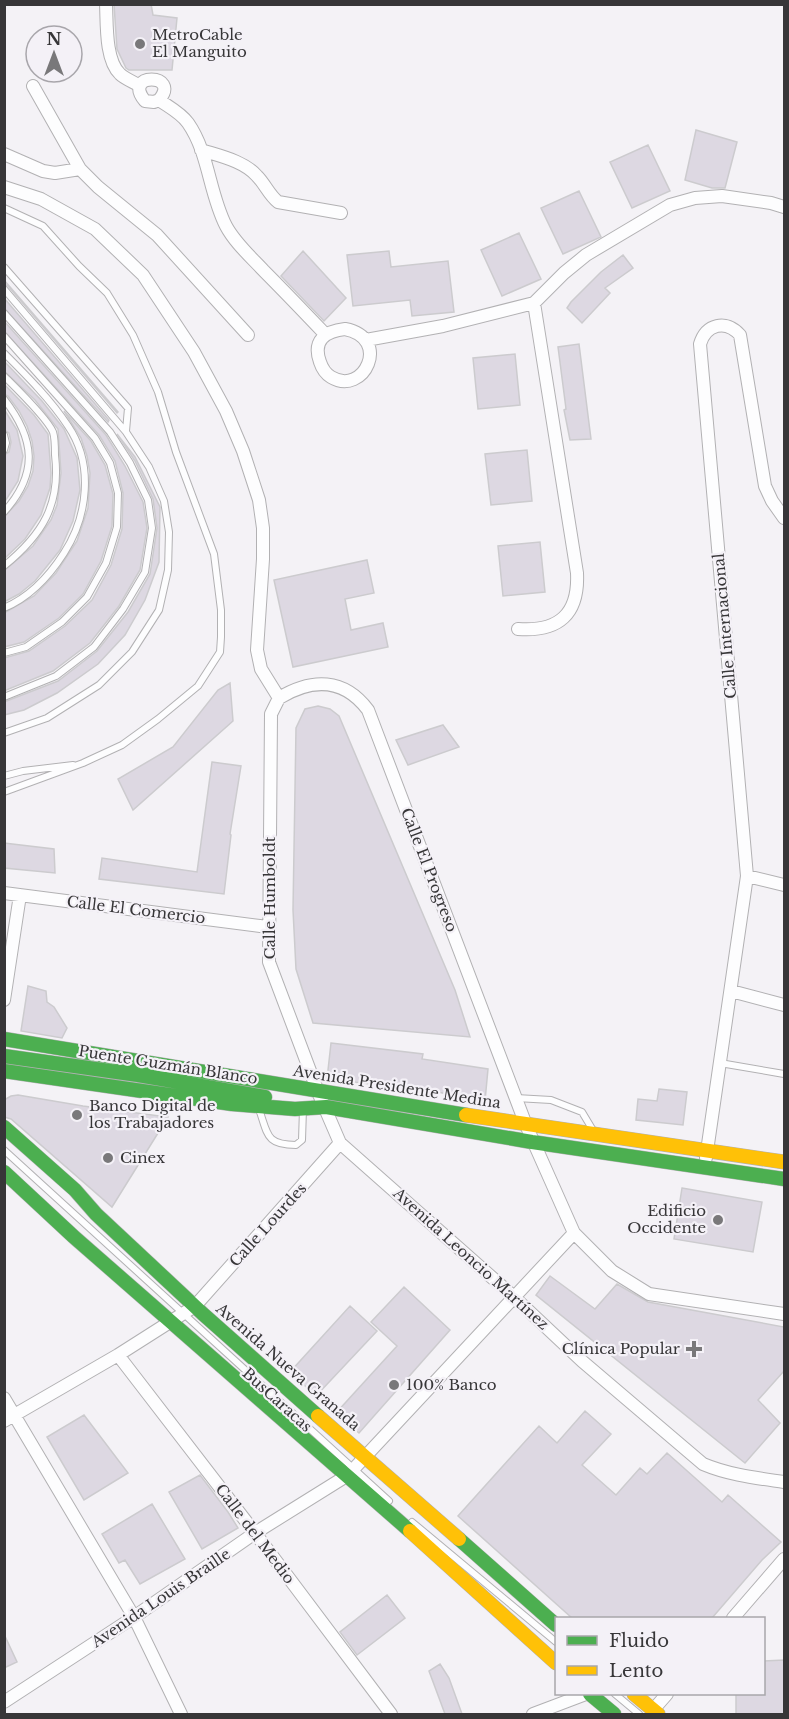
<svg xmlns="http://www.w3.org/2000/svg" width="789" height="1719" font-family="'Libre Baskerville',serif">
<rect width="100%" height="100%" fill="#f4f2f6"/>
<path fill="#ddd8e2" stroke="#cccbce" stroke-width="1.5" d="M114,4H151L153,15L177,18L172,70H129L126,68L117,49Z
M696,130L737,142L725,188H712L685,180Z
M648,145L670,191L632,208L610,162Z
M579,191L601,237L563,254L541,208Z
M519,233L541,279L502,296L481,250Z
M303,251L346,298L324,321L281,276Z
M389,251L391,267L448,261L454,312L412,316L410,300L353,306L347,255Z
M623,255L633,268L605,288L610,293L582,323L567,308L571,302L601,272Z
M4,280L118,412L117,413L8,286L4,284Z
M4,298L109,420L108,422L4,308Z
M4,321L106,435L125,466L143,502L147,528L140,570L119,606L90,643L53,671L4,691V658L29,651L65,626L92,600L111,565L122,529L123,493L115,461L99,435L4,331Z
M579,344L591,439L570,440L564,410L566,409L565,401L558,347Z
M515,354L520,405L478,409L473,358Z
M4,361L42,401L64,429L77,458L80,490L73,521L60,550L35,581L19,594L4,602V571L33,546L51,520L57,505L61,473L58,429L35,400L4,371Z
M4,384L34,415L48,434L51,473L50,488L41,515L25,539L4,559V517L19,501L28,486L33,471L34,456L32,441L27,426L19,411L8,396L4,394Z
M4,409L17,430L23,456L18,481L4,503V455L9,452L11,442L9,433L4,430Z
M64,411L91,441L105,465L113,494L112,526L101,561L83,594L59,618L24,642L4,647V613L34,596L56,573L77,541L88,508L90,473L87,456L81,438Z
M117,434L135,457L160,507L159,562L145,600L125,635L98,664L57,693L24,710L4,715V702L58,681L97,651L128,612L150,574L157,528L153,499L135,461Z
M527,450L532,501L491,505L485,454Z
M540,542L545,592L503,596L498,546Z
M367,560L374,593L345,599L351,630L383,623L388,647L293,667L274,580Z
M230,683L233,721L133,810L118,779L173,747L218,690Z
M318,706L330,709L339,716L455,990L470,1037L313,1023L296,969L293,910L296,728L305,709Z
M443,725L459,747L408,765L396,740Z
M212,762L241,766L230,834L231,835L224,894L99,879L102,858L197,872Z
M4,843L54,849L55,873L4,868Z
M28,986L46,991L47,1002L54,1007L67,1028L62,1038L21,1031Z
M331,1043L423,1054L422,1059L488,1069L485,1101L432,1091L327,1079Z
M659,1089L687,1092L683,1125L636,1120L638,1099L657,1101Z
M18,1095L83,1106L168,1117L112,1207L11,1119L4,1117V1100L11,1096Z
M682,1188L762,1202L753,1252L674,1239Z
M550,1276L595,1309L617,1284L648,1302L784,1327V1371L758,1400L780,1423L745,1463L536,1295Z
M404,1287L450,1330L359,1433L336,1413L397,1346L371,1322Z
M350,1306L377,1331L316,1396L290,1372Z
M585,1411L611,1434L582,1465L616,1495L640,1468L647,1474L667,1453L722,1502L728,1495L781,1542L762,1560L712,1618H572L458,1516L539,1426L557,1443Z
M84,1415L128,1473L84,1500L47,1437Z
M200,1475L228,1512L238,1528L202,1549L169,1492Z
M152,1504L185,1559L140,1584L125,1560L119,1563L102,1534Z
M387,1595L405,1618L357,1655L340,1632Z
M4,1634L17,1662L4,1668Z
M784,1660V1714H736V1694H764V1661Z
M440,1664L449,1678L462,1714H445L429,1671Z"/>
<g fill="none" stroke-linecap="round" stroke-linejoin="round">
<defs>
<path id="lane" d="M4,208L43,226L79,266L107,293L133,335L158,392L176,452L214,554L221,610V637L220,652L198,686L158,719L122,745L83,763L4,792
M4,267L128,408L126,431
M4,289L126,432L149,467L164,501L169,532L168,570L159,610L132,652L99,685L47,718L4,733
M4,313L110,432L130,463L148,500L152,528L145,572L123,609L94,647L56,676L4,697
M4,336L95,438L110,463L118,493L117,527L106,563L87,597L62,622L26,647L4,653
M4,353C27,376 51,400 68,426C94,464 88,516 64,553C50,575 30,597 4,608
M4,376C16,388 47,418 53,432C55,438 55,448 55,455C61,505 42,535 4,566
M4,399C35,439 39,473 4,512
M4,435L6,443L4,450
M4,776L23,771L73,765
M720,1063L784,1074
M516,1098L551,1100L582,1112L594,1132
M259,1109C268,1135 266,1145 296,1145L302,1140L303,1109
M4,1150L389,1501
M412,1522L556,1642
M615,1694L639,1714"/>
<path id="street" d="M106,4C107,23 105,60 120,74C125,79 134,82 140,86
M33,86L80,169L98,187L157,235L248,335
M159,100C182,73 121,72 145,101L154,102L159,100C169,107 181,113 188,123C209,153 209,193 226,226C235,243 251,257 264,271C285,292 305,313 325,334
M201,150C220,156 244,161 257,176C265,184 269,195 278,202L341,213
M4,154L43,171L55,173L80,169
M4,187L41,199L95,229L143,275L194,352L226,411L243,451L259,500L263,528V559L257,650L261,669L279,698
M345,329C392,338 364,397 331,377C326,374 322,368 320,362C312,340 326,331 345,329Z
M366,340L443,326L534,303L564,273L586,255L670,205L695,198L722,196L771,203L784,207
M518,629C559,632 579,614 577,573L534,303
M279,698L271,714L269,962L318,1092L340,1143L514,1297L582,1361L703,1464C729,1475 757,1478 784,1482
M279,698C312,678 344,678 368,710L526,1125L574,1233L612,1271L649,1294L784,1314
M747,876L784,885
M4,893L268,927
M731,991L784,1005
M4,1000L20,895
M706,1158L747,876L700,344C706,324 726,319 740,335L765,486L772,501L784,518
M118,1355L255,1533L391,1714
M4,1398L134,1617L181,1714
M4,1421L118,1355L195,1306L340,1143
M733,1618L784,1559
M4,1702L134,1617L255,1533L348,1475L574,1233
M653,1710L667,1694
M533,1714L586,1694"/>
<path id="fast" d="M4,1039L466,1115
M4,1056L138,1075L265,1097
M4,1071L232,1104L295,1109L326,1107L532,1142L784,1179
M4,1127L75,1190L96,1214L203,1314L318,1416
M4,1172L74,1237L410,1531
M459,1539L556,1625
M590,1694L614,1714"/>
<path id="slow" d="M466,1115L784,1162
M318,1416L459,1539
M410,1531L556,1663
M634,1694L658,1714"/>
</defs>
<use href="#lane" stroke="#b2b1b3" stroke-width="8"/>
<use href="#street" stroke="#b2b1b3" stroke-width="14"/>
<use href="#fast" stroke="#b2b1b3" stroke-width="15"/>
<use href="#slow" stroke="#b2b1b3" stroke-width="15"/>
<use href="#lane" stroke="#fdfdfe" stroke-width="6"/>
<use href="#street" stroke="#fdfdfe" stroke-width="12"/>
<use href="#fast" stroke="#4caf50" stroke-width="14"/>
<use href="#slow" stroke="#ffc107" stroke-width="14"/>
</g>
<g fill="#79787a" stroke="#f4f1f7" stroke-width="2">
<circle cx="140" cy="44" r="6"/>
<circle cx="77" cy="1115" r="6"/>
<circle cx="108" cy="1158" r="6"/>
<circle cx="718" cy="1220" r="6"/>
<path d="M691 1340h6v6h6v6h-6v6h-6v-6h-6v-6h6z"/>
<circle cx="394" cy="1385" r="6"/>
</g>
<g text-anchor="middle" stroke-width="4.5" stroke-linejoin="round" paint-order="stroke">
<g font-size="15" fill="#373638" stroke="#f4f1f7" text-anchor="start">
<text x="152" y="40">MetroCable<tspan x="152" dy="17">El Manguito</tspan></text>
<text x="89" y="1111">Banco Digital de<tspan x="89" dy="17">los Trabajadores</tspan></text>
<text x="120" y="1163">Cinex</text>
<text x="706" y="1216" text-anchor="end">Edificio<tspan x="706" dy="17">Occidente</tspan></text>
<text x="680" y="1354" text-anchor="end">Clínica Popular</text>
<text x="406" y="1390">100% Banco</text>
</g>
<g font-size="15" fill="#373638" stroke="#f4f1f7">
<text transform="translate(725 626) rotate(-95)" y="5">Calle Internacional</text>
<text transform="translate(429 870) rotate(69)" y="5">Calle El Progreso</text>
<text transform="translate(270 898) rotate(-90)" y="5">Calle Humboldt</text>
<text transform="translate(136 910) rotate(7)" y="5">Calle El Comercio</text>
<text transform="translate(168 1065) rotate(9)" y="5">Puente Guzmán Blanco</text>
<text transform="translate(397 1087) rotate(9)" y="5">Avenida Presidente Medina</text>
<text transform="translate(268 1225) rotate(-48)" y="5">Calle Lourdes</text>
<text transform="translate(471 1259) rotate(42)" y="5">Avenida Leoncio Martínez</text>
<text transform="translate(288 1367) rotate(41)" y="5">Avenida Nueva Granada</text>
<text transform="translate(277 1400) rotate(42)" y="5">BusCaracas</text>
<text transform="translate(255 1534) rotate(53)" y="5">Calle del Medio</text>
<text transform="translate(161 1598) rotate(-34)" y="5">Avenida Louis Braille</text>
</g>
</g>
<rect width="789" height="1719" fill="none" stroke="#373638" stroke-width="12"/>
<rect x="555" y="1617" width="210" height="78" fill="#f4f1f7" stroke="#a8a6ab" stroke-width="1.5"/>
<rect x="567" y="1636" width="30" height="9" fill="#4caf50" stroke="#a8a6ab" stroke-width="1.5"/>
<text x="609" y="1647" font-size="18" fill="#373638">Fluido</text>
<rect x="567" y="1666" width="30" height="9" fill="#ffc107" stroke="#a8a6ab" stroke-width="1.5"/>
<text x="609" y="1677" font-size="18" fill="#373638">Lento</text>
<g transform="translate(54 54)"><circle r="28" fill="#f4f1f7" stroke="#a8a6ab" stroke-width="1.5"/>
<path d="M0-4.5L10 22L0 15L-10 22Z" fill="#79787a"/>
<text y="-9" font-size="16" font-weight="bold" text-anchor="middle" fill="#373638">N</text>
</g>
</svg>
